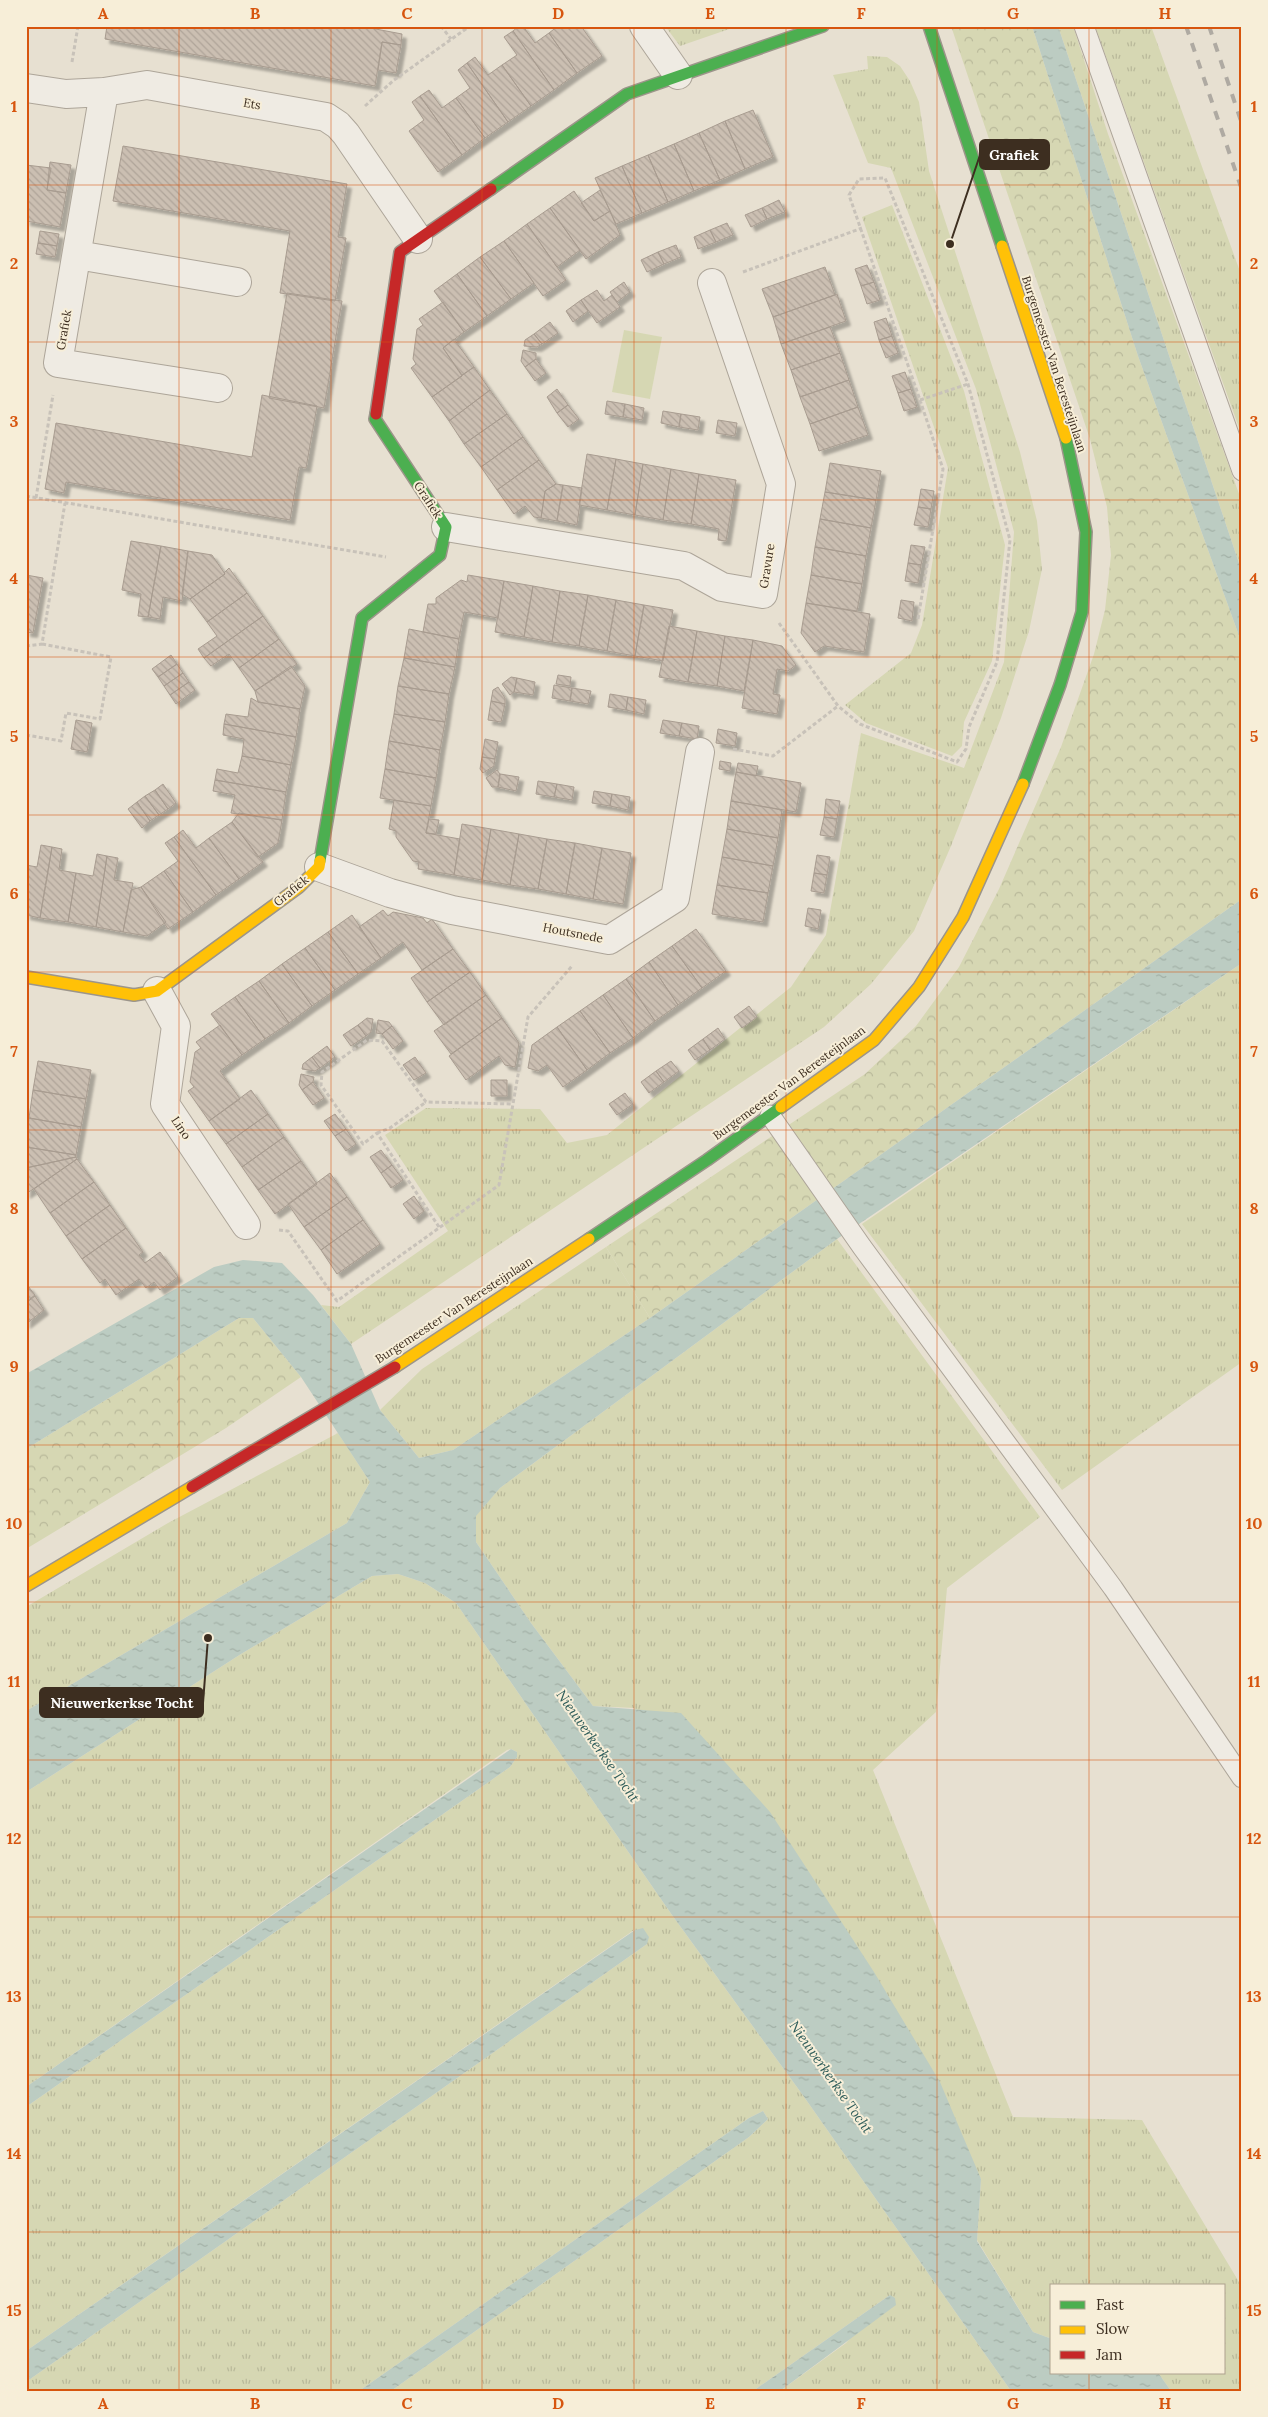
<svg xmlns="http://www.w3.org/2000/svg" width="1268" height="2417" font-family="Lora,serif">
<defs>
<pattern id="grass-tufts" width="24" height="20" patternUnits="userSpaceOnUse" patternTransform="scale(1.25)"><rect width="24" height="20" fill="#d6d7b3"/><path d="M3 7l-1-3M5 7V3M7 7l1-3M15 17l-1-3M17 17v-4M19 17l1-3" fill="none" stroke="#b9b99a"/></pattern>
<pattern id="forest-crowns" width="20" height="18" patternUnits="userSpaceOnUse" patternTransform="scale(1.25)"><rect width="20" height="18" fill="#d6d7b3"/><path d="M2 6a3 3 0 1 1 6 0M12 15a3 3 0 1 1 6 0" fill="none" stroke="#b9b99a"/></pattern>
<pattern id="water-ripples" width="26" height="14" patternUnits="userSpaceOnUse" patternTransform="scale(1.25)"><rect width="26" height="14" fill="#bcccc2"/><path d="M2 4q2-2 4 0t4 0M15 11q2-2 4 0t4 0" fill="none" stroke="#a2b0a6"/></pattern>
<pattern id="building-back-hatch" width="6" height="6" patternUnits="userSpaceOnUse" patternTransform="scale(1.25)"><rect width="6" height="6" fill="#cbbfb2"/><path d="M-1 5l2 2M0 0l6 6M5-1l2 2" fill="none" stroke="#afa499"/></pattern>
<filter id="shadow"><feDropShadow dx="4.5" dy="4.5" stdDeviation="1" flood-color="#0004"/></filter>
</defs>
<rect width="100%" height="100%" fill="#e7e0d1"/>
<path fill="url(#grass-tufts)" d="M665,26H738L680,46Z
M1058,26H1073L1108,134L1242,502V572Z
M1095,26H1151L1242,277V436Z
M867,56L887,57L900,66L910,81L919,102L929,171L1020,452L1037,521L1042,569L1029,631L1001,718L951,846L914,931L871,984L824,1027L351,1344L321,1305L339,1307L448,1231L385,1135L426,1108L540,1109L567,1143L607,1135L791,987L826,935L861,733L964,768L1004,662L1014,532L976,389L891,168L868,163L833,75L868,69Z
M892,205L964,391L1005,545L992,661L964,722L962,746L952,756L866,723L845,705L911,653L922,625L948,468L862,217Z
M1242,963V1362L1062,1490L862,1224Z
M837,1239L1040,1517L947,1588L936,1712L873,1770L1013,2117L1142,2120L1242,2287V2391H1171L1159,2374L1156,2373H1224V2286H1052V2339L1033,2332L977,2240L981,2179L634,1708L593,1706L531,1623L476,1542V1515L500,1488Z
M606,1247L650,1318L453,1450L419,1458L380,1410L422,1369Z
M338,1433L370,1482L347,1523L26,1711V1607L168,1523Z
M398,1574L425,1583L456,1603L672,1915L802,2094L1011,2391H780L846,2343L890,2295L753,2391H391L749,2137L768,2119L763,2111L749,2118L359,2391H26V2382L647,1944L634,1930L26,2351V2107L510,1767L517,1757V1752L511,1749L507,1750L26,2087V1792L241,1654L372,1576Z"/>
<path fill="url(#forest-crowns)" d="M951,26H1032L1138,356L1242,644V899L650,1318L606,1247L865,1074L916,1026L959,967L999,889L1061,747L1094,654L1105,610L1111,555L1107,507L1090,439Z
M239,1318H253L301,1377L226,1428L26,1549V1449Z"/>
<path fill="#d6d7b3" d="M624,330L662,337L650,399L612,392Z"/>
<path fill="url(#water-ripples)" d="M1032,26H1058L1242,572V644L1138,356Z
M1242,899V963L837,1239L500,1488L476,1516V1542L531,1623L593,1706L681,1713L770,1812L874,1972L940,2082L981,2179L977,2241L1033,2332L1052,2339V2373H1156L1159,2374L1171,2391H1011L802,2094L672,1915L456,1603L425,1583L398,1574L372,1576L241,1654L26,1792V1711L347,1523L370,1482L301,1377L253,1318H239L26,1449V1374L214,1267L243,1260L282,1263L313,1295L351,1344L380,1410L419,1458L453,1450L650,1318Z
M511,1749L517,1752V1757L510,1767L26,2107V2087Z
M643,1928L649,1937L647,1944L26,2382V2351L635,1930Z
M763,2111L768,2119L749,2137L391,2391H359L749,2118Z
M890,2295L895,2298L896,2305L780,2391H753Z"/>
<path fill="url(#building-back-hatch)" stroke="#a89c90" filter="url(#shadow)" d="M107,26H360L402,34L401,45L382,42L375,86L105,39Z
M519,26H523L535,43L549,33L577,73L554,90L513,31Z
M558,26H581L602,56L577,73L549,33Z
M513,31L554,90L531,106L502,65L517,55L504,37Z
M382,42L401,45L396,73L378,70Z
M475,57L488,75L502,65L531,106L508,122L467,63Z
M467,63L508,122L485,138L456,98L470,88L458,70Z
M429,90L442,108L456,98L485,138L462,155L420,96Z
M420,96L462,155L438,172L409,131L424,120L412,102Z
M753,110L773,157L745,169L725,121Z
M725,121L745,169L720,180L699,133Z
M699,133L720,180L694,191L674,144Z
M674,144L694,191L668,202L648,155Z
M123,146L347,184L338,237L346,238L335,301L280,293L290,231L113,201Z
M648,155L668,202L642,213L622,166Z
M50,162L71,165L66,193L47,190Z
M26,165L51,168L47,190L66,193L60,227L26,221Z
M622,166L642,213L616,224L595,178Z
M600,190L610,211L594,221L581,203Z
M574,191L594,221L610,211L620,235L586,259L550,208Z
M779,200L785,212L767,219L762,208Z
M550,208L580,250L557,267L527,224Z
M762,208L767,219L751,227L745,215Z
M727,223L733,235L716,242L710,230Z
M527,224L566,280L543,296L504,241Z
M710,230L716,242L698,249L694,237Z
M40,231L59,234L57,246L38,243Z
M504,241L534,283L511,299L480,257Z
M38,243L57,246L55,257L36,254Z
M676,245L681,257L664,264L658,252Z
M658,252L664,264L647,272L641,260Z
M480,257L511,299L487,316L457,274Z
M867,265L874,282L861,286L855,269Z
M825,267L835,295L773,317L762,289Z
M457,274L487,316L464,332L434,291Z
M624,282L630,292L617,302L610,292Z
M874,282L880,300L867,304L861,286Z
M597,290L604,301L612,295L620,307L597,323L581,300Z
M287,293L342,301L324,408L269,398Z
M837,294L846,321L781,344L773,317Z
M581,300L588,311L573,322L566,311Z
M443,302L464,332L443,348L462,376L432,397L411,368L416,364L413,359L417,329L423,325L419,319Z
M886,318L892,336L879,340L874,322Z
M550,322L558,333L542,344L534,334Z
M830,327L840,353L791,370L781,344Z
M534,334L542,344L537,347L524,346L525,340Z
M892,336L898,353L886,358L879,340Z
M454,339L474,367L462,375L443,348Z
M523,350L536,353V359L525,367L521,361Z
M840,353L849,380L800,397L791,370Z
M536,359L546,373L535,381L525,367Z
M474,367L490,390L449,421L432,397Z
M905,372L911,389L898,393L892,376Z
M849,380L858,407L810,424L800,397Z
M557,389L568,405L557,413L547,397Z
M911,389L917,407L904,411L898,393Z
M490,390L507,414L464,444L449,421Z
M262,395L317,406L306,468L299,467L290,520L66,482L64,493L45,489L56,423L252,457Z
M607,401L625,404L623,417L605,414Z
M625,404L644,408L642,420L623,417Z
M568,405L579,419L568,427L557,413Z
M858,407L868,435L819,451L810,424Z
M663,411L681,414L679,427L661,423Z
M507,414L523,437L481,467L464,444Z
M681,414L700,417L698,430L679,427Z
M718,420L737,423L735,436L716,433Z
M523,437L539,460L497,490L481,467Z
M587,454L616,459L607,510L579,505Z
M616,459L643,464L635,515L607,510Z
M539,460L556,484L545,491L541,518L534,517L525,506L514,514L497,490Z
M830,463L881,471L876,500L825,492Z
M643,464L671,469L663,520L635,515Z
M671,469L699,474L691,524L663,520Z
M699,474L736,480L726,541L718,540L719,529L691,524Z
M556,484L563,485L557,521L541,518L545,491Z
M563,485L582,488L577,525L557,521Z
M921,489L934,491L931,509L918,507Z
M825,492L876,500L871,528L820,519Z
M918,507L931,509L928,527L914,525Z
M820,519L871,528L866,556L815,547Z
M131,541L161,546L148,617L138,616L141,594L122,590Z
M911,545L925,547L921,565L908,563Z
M161,546L188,551L182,601L163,597L160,619L148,617Z
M815,547L866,556L862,584L811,575Z
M188,551L212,555L225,574L190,599L182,594Z
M908,563L921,565L918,583L905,581Z
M229,568L247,593L207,622L190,599L225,574L224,573Z
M26,575L43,578L33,633L26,632Z
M468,575L504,581L498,618L464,612L459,639L423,632L428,604H436V598L461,580L467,582Z
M811,575L862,584L857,611L806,603Z
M504,581L533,586L524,637L495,632Z
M533,586L560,591L552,642L524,637Z
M560,591L588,595L579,646L552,642Z
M247,593L263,616L204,658L198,649L217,636L207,622Z
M588,595L616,600L607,651L579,646Z
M616,600L644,605L635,656L607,651Z
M901,600L914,602L912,621L898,618Z
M806,603L870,614L864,652L824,646L815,652L801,633Z
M644,605L673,610L663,661L635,656Z
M263,616L279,639L239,668L229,654L211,666L204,658Z
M669,626L697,631L688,682L659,677Z
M409,629L459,639L455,667L404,658Z
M697,631L725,636L717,686L688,682Z
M725,636L753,640L744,691L717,686Z
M279,639L297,664L255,691L239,668Z
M753,640L782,646L796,665L788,671L777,669L773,694L780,695L777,714L742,708Z
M171,655L177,664L158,677L152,669Z
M404,658L455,667L449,694L398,686Z
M177,664L183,673L164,686L158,677Z
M291,666L305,686L300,709L258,702L255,691Z
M183,673L189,682L170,695L164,686Z
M558,675L571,677L570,686L556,684Z
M511,677L517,678L514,692L510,695L502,684Z
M517,678L535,682L533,695L514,692Z
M189,682L195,690L176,704L170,695Z
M554,685L572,688L570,701L552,698Z
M398,686L449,694L445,722L394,714Z
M498,687L505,698V704L491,701L493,690Z
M572,688L591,691L588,704L570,701Z
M610,694L628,697L626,710L608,707Z
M628,697L646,700L644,714L626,710Z
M251,698L258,702L300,709L296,737L224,724L226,714L248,717Z
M491,701L505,704L501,722L488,720Z
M394,714L445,722L440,750L389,741Z
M76,720L92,723L87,752L71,749Z
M663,720L682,723L679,736L660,733Z
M682,723L699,726L697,739L679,736Z
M224,724L296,737L291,765L242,756L244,739L223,735Z
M718,729L737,733L735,746L716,743Z
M485,739L498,742L495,759L482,757Z
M389,741L440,750L436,778L385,769Z
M242,756L291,765L286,792L215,780L217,769L238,773Z
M482,757L495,759L494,766L483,773L480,769Z
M720,761L731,763L730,771L719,769Z
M738,763L758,766L756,776L736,772Z
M385,769L436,778L431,806L380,798Z
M497,770L500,774L498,787H492L486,778Z
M736,772L801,783L796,812L731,801Z
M500,774L519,777L516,791L498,787Z
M215,780L286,792L282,820L231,813L235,795L213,791Z
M538,781L557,784L554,797L536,794Z
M163,784L176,803L168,809L155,790Z
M557,784L574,787L572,800L554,797Z
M155,790L168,809L159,815L145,796Z
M594,791L612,794L610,806L592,803Z
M612,794L630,797L628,810L610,806Z
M145,796L159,815L150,821L137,802Z
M826,799L840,801L837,819L824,817Z
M394,800L431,806L426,833L460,839L454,875L418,869L419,862L413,861L396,837V831L389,829Z
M731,801L782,810L778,838L727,829Z
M137,802L150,821L142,828L128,809Z
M239,813L282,820L278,843L258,857L232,822Z
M824,817L837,819L834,837L820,835Z
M429,819L439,820L436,834L426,833Z
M232,822L263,862L239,879L209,838Z
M462,824L491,829L482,880L454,875Z
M491,829L519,834L510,885L482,880Z
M727,829L778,838L773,866L722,857Z
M183,830L196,848L209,838L239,879L216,895L174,837Z
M519,834L547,839L538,889L510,885Z
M174,837L216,895L193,912L164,871L178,861L165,843Z
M547,839L575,843L566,894L538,889Z
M575,843L602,848L593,899L566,894Z
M41,845L52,847L40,918L26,915V865L37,867Z
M52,847L62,849L59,870L76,873L68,922L40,918Z
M602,848L631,853L623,904L593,899Z
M97,854L107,856L96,927L68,922L76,873L93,876Z
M817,855L830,857L827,875L814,873Z
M107,856L118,858L114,880L133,883L123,932L96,927Z
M722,857L773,866L768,893L717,885Z
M164,871L193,912L168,929L141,887Z
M814,873L827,875L824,893L811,891Z
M717,885L768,893L763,922L712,914Z
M141,887L166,922L147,936L123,932L131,890Z
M808,908L821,910L818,929L805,926Z
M383,910L388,916L393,912L423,918L427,923L432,919L453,949L422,970L403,942L381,958L359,927Z
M352,915L381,958L358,974L328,932Z
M696,929L726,971L702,988L672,946Z
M328,932L358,974L335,990L305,948Z
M672,946L702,988L678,1005L649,962Z
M305,948L335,990L312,1006L282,964Z
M453,949L470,972L427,1002L411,978Z
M649,962L678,1005L655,1021L626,979Z
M282,964L312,1006L289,1023L259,981Z
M470,972L486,995L444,1025L427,1002Z
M626,979L655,1021L633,1038L603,995Z
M259,981L289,1023L265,1039L235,997Z
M486,995L502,1018L451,1054L434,1031Z
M603,995L633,1038L610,1053L580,1011Z
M235,997L265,1039L242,1055L211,1014Z
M749,1006L757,1017L742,1028L734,1017Z
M580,1011L610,1053L587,1070L557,1027Z
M367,1018L373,1019L371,1032L366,1036L358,1025Z
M502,1018L519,1043L515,1067L505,1065L499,1056L466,1080L449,1056Z
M378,1020L389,1022L392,1026L382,1034L376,1033Z
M220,1025L242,1055L220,1071L240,1099L209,1121L188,1091L194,1087L190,1082L195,1052L201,1048L196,1042Z
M358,1025L366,1036L351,1046L343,1035Z
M392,1026L403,1041L393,1049L382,1034Z
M557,1027L587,1070L563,1087L547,1065L538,1071L528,1068L532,1045Z
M718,1028L725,1039L710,1050L703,1039Z
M703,1039L710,1050L695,1060L688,1050Z
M327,1046L335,1057L320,1068L312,1057Z
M312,1057L320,1068L315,1071L302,1069L303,1064Z
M415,1057L426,1073L414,1080L403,1065Z
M38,1061L91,1070L86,1099L33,1090Z
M671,1061L679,1071L664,1082L656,1071Z
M656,1071L664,1082L649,1093L641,1082Z
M301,1074L314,1077L313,1082L302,1090L299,1085Z
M491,1080H507V1096H491Z
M313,1082L324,1098L313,1105L302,1090Z
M33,1090L86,1099L81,1127L29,1118Z
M251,1090L268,1114L226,1144L209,1121Z
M625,1093L633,1104L617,1115L609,1104Z
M268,1114L284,1137L242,1167L226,1144Z
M335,1114L346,1129L335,1136L324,1121Z
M29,1118L81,1127L76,1155L26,1147Z
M346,1129L356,1144L346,1151L335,1136Z
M284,1137L301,1161L258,1190L242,1167Z
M26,1147L76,1155V1157L26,1168Z
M381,1150L392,1165L381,1173L370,1157Z
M76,1157L77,1159L26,1194V1168Z
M77,1159L94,1182L50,1213L34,1189Z
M301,1161L317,1184L275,1214L258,1190Z
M392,1165L403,1180L391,1188L381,1173Z
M330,1173L347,1197L304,1227L288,1204Z
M94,1182L110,1205L66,1236L50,1213Z
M414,1196L424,1211L414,1219L403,1204Z
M347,1197L363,1220L321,1250L304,1227Z
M110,1205L126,1228L82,1259L66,1236Z
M363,1220L380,1244L337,1274L321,1250Z
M126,1228L143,1252L139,1255L145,1263L160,1252L178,1277L160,1290L154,1282L146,1288L139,1279L116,1295L105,1279L100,1283L82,1259Z
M28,1286L35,1295L26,1302V1287Z
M35,1296L44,1310L26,1324V1303Z"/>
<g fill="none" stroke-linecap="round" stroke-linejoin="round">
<defs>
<path id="lane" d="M1084,26L1242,471
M770,1115L862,1247L1113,1588L1242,1778"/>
<path id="street" d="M644,26L678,75
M26,88L66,94L104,92L147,85L326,117L338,125L346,134L418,239
M104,92L58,363L218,388
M77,255L237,282
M446,527L684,566L722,587L763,594L781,484L712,283
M319,867L390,893L452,910L609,940L675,898L700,752
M157,991L176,1026L165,1104L246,1225"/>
<path id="fast" d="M929,26L1002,246
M491,189L627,94L823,26
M1023,784L1060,685L1082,612L1086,532L1066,438
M320,861L362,618L440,555L446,527L375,419L376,414
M589,1239L707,1160L781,1107"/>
<path id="slow" d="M1002,246L1066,438
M26,977L134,995L157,991L299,887L319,867L320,861
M781,1107L874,1040L919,987L963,917L1023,784
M395,1367L589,1239
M26,1586L192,1487"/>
<path id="jam" d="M376,414L400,252L491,189
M192,1487L395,1367"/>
</defs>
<use href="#lane" stroke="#ada599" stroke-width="21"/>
<use href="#street" stroke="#ada599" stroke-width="30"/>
<use href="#fast" stroke="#9c958a" stroke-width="14"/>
<use href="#slow" stroke="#9c958a" stroke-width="14"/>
<use href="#jam" stroke="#9c958a" stroke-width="14"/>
<path stroke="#c8c2b9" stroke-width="3" stroke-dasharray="4 2.5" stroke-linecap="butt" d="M441,26L451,39
M72,62L78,26
M365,106L394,80L470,26
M743,272L862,228
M26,496L386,557
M36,498L53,395
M918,619L943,469L920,400
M779,623L838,706L860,724L957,762L966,749L969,727L997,662L1010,540L968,384L885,178L859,179L849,195L920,400L968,384
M26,646L42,644L65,503
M26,735L61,741L66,713L100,719L111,657L42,644
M733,749L773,756L838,706
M377,1133L390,1128L426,1102
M439,1227L377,1133L363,1144L321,1085L322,1072L367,1040L382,1041L426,1102L513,1104
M279,1230L288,1231L337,1301L499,1185L528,1017L572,966"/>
<use href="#lane" stroke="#efebe3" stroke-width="19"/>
<use href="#street" stroke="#efebe3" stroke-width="28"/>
<use href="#fast" stroke="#4caf50" stroke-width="11"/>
<use href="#slow" stroke="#ffc107" stroke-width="11"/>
<use href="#jam" stroke="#c62828" stroke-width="11"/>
<path stroke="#afaaa2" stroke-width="4" stroke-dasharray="9 9" stroke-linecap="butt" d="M1186,26L1242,190
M1209,26L1242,124"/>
</g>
<path fill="none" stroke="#d7550e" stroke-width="1" stroke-opacity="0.55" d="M179,26V2391M331,26V2391M482,26V2391M634,26V2391M786,26V2391M937,26V2391M1089,26V2286M26,185H1242M26,342H1242M26,500H1242M26,657H1242M26,815H1242M26,972H1242M26,1130H1242M26,1287H1242M26,1445H1242M26,1602H1242M26,1760H1242M26,1917H1242M26,2075H1242M26,2232H1242M1089,2373V2391"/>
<g text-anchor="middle" stroke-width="4" stroke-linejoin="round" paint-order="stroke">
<g font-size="12" fill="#3d2e20" stroke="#f7eed8">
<text transform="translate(252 104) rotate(10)" y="4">Ets</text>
<text transform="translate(64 330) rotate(-80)" y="4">Grafiek</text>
<text transform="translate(1054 364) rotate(72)" y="4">Burgemeester Van Beresteijnlaan</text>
<text transform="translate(428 500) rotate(57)" y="4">Grafiek</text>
<text transform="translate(767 566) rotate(-81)" y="4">Gravure</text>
<text transform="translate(291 891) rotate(-39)" y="4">Grafiek</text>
<text transform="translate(573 933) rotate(11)" y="4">Houtsnede</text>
<text transform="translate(789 1083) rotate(-36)" y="4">Burgemeester Van Beresteijnlaan</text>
<text transform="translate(181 1128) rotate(56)" y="4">Lino</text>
<text transform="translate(454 1310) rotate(-33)" y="4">Burgemeester Van Beresteijnlaan</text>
</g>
<g font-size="14" font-style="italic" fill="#2f5d5a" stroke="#f7eed8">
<text transform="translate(598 1746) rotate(55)" y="5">Nieuwerkerkse Tocht</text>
<text transform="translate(831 2077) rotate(55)" y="5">Nieuwerkerkse Tocht</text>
</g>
</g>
<path fill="none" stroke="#3d2e20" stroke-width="2" d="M950 244L980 155M208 1638L203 1703"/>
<g fill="#3d2e20" stroke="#f7eed8" stroke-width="2">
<circle cx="950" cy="244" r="5"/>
<circle cx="208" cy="1638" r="5"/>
</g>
<g fill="#3d2e20" stroke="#3d2e20" stroke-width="2">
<rect x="980" y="140" width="69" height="29" rx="5"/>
<rect x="40" y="1688" width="163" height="29" rx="5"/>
</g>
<g font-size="14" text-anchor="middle" font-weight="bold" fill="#fff">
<text x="1014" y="160">Grafiek</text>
<text x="122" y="1708">Nieuwerkerkse Tocht</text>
</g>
<rect width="1268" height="2417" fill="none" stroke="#f7eed8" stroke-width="55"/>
<rect x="1050" y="2284" width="175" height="90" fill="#f7eed8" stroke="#ada18e"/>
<rect x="1060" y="2301" width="25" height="8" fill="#4caf50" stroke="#ada18e"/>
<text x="1096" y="2310" font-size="15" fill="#3d2e20">Fast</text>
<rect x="1060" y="2326" width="25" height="8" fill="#ffc107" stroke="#ada18e"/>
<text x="1096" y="2334" font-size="15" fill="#3d2e20">Slow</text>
<rect x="1060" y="2351" width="25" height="8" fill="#c62828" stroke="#ada18e"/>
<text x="1096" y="2360" font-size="15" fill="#3d2e20">Jam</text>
<rect x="28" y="28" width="1212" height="2362" fill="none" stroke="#d7550e" stroke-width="2"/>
<g font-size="16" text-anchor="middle" font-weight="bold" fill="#d7550e">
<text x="103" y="19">A</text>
<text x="255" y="19">B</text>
<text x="407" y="19">C</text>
<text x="558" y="19">D</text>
<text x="710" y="19">E</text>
<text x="861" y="19">F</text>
<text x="1013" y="19">G</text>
<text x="1165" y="19">H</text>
<text x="14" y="112">1</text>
<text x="1254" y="112">1</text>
<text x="14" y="269">2</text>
<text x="1254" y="269">2</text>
<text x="14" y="427">3</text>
<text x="1254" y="427">3</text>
<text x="14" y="584">4</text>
<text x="1254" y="584">4</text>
<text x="14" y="742">5</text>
<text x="1254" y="742">5</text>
<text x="14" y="899">6</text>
<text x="1254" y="899">6</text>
<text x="14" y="1057">7</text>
<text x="1254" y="1057">7</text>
<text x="14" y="1214">8</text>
<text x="1254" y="1214">8</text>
<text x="14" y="1372">9</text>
<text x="1254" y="1372">9</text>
<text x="14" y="1529">10</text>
<text x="1254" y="1529">10</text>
<text x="14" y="1687">11</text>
<text x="1254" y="1687">11</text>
<text x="14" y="1844">12</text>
<text x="1254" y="1844">12</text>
<text x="14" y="2002">13</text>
<text x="1254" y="2002">13</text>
<text x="14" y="2159">14</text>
<text x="1254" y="2159">14</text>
<text x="14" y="2316">15</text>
<text x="1254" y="2316">15</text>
<text x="103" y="2409">A</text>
<text x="255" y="2409">B</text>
<text x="407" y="2409">C</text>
<text x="558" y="2409">D</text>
<text x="710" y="2409">E</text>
<text x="861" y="2409">F</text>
<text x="1013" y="2409">G</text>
<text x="1165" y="2409">H</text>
</g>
</svg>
